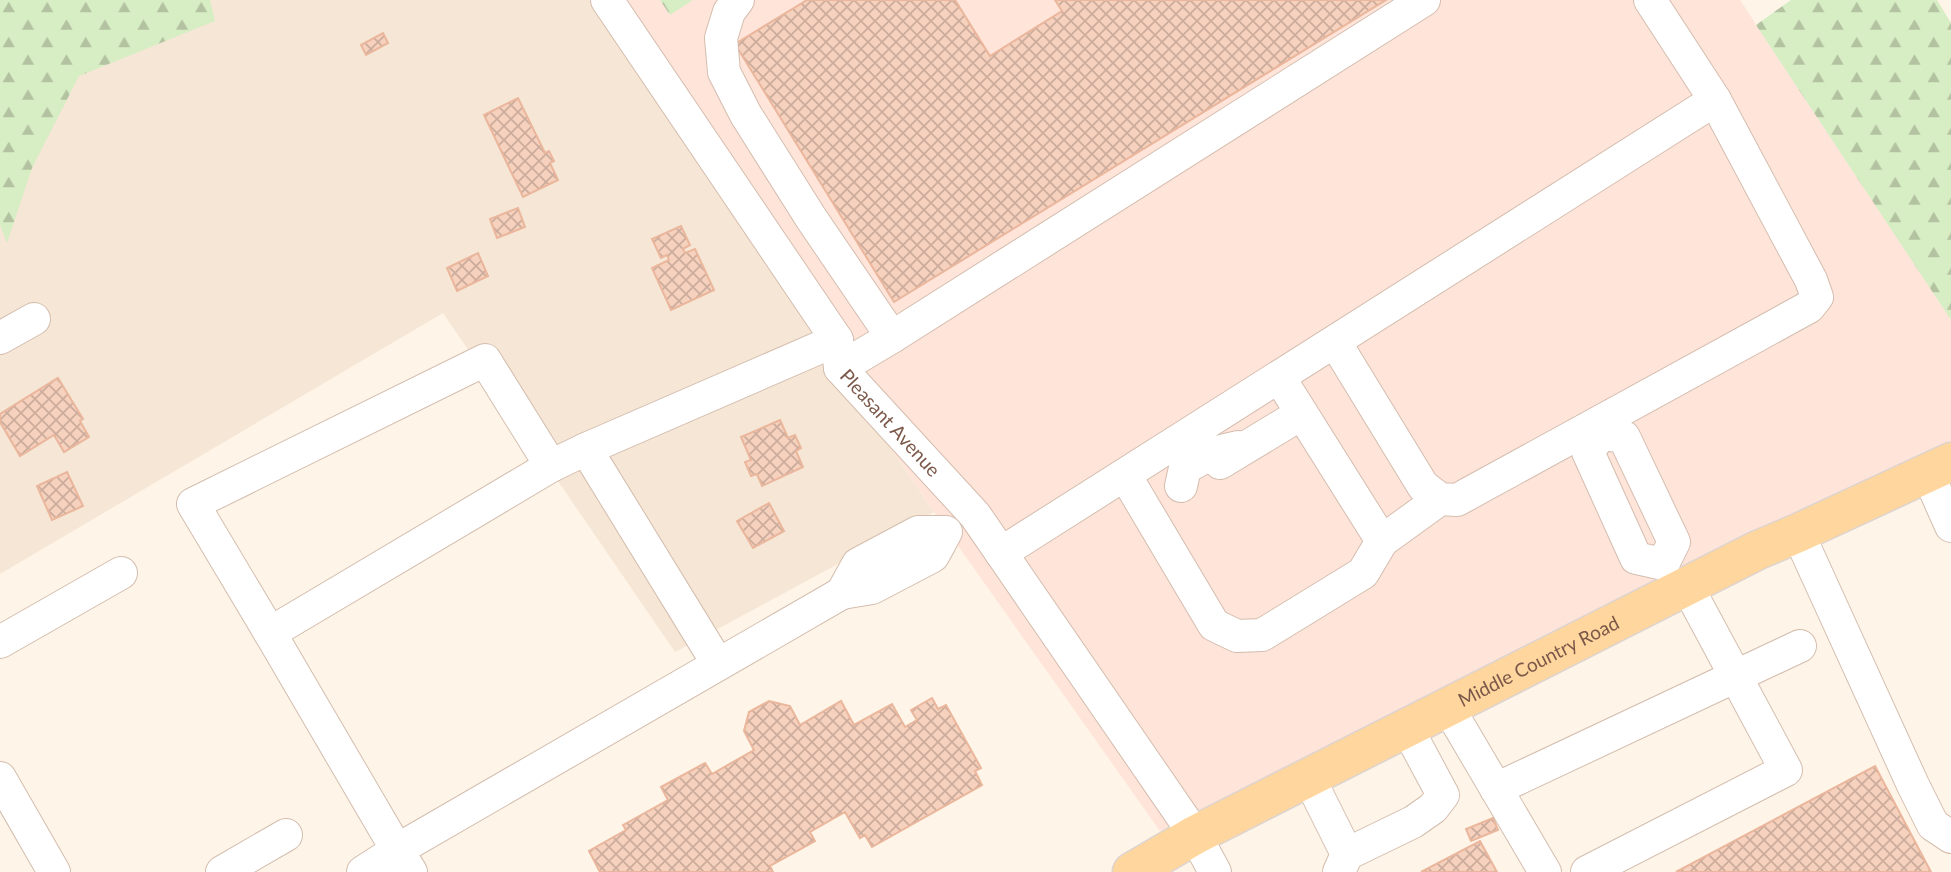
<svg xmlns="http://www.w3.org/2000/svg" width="1951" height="872" font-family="Lato,sans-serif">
<defs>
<pattern id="forest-firs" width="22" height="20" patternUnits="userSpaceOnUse" patternTransform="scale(1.75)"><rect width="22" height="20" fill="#d7edc4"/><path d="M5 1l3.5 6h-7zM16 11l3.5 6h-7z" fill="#b3c3a1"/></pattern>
<pattern id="building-cross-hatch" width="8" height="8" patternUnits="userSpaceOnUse" patternTransform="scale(1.75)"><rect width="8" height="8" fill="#f6d1bd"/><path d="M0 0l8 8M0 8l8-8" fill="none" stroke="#ccac9c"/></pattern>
</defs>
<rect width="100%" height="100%" fill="#fef4e7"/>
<path fill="#f6e6d5" d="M0,0H611L595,11L934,512L675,652L443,313L0,574Z"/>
<path fill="#ffe4da" d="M611,0H1740L1951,320V445L1207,813L1160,831L934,512L595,10Z"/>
<path fill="url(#forest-firs)" d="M0,0H210L215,21L79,76L32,168L7,243L0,225Z
M660,0H693L670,15Z
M1791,0H1937L1951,23V320L1756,25Z"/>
<path fill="url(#building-cross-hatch)" stroke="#eab69c" stroke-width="2" d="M807,0H955L990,56L1062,11L1055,0H1386L894,302L735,44Z
M383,33L388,43L366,55L361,45Z
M518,98L545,153L549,151L554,161L550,163L558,180L523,197L484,115Z
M518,208L525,227L497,238L490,219Z
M681,226L690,245L683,249L685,253L695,249L714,290L671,310L652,268L669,260L667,255L661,258L652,239Z
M478,253L488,276L457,291L447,268Z
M58,378L83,419L80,421L89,437L64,452L54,435L20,456L0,422V414Z
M780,420L788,438L795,435L801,448L796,451L803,467L762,486L757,474L751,476L745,462L751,460L741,437Z
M67,472L83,506L52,520L37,486Z
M769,503L784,531L753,548L737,521Z
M932,698L938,709L946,705L981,768L975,771L982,785L872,847L865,835L860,838L845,812L810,832L815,841L770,866L773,872H600L589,851L626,830L623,825L668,800L661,787L705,763L712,774L754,750L744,731L749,712L769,701L790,706L800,725L841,701L854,725L892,704L905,727L917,720L911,710Z
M1875,766L1931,872H1676Z
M1493,818L1498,830L1471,841L1466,829Z
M1480,841L1497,872H1421Z"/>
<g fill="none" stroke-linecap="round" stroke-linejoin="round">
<defs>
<g id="minor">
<path id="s1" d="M607,0L837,340L840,368L975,515L1195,835L1215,872"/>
<path d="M738,0L729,12L721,38L724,72L746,115L811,218L892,337L840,368"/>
<path d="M892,337L1424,0"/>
<path d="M0,338L34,319"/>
<path d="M1335,342L1423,486L1440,499L1457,500L1809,307L1817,297L1811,280L1715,100"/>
<path d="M1279,377L1382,541"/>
<path d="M1601,434L1624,437L1674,542L1663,564L1636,558L1588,452Z"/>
<path d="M586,449L837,340"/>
<path d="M1220,463L1301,414"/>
<path d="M1927,472L1951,526"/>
<path d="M1125,475L1214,625L1237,636L1262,635L1363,573L1382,541L1440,499"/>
<path d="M1181,486L1185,468L1212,453L1238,447"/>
<path d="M918,532H946L933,556L872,588L842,593L858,564Z"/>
<path d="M1798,533L1913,785L1933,825L1951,837"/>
<path d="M1001,553L1715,100L1650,0"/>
<path d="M270,633L193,504L485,360L551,466"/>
<path d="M0,642L121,573"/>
<path d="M1448,707L1545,872"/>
<path d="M0,778L54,872"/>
<path d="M1309,778L1347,854"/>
<path d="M1496,789L1800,646"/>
<path d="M222,872L286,835"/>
<path d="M363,872L397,850L842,593"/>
<path d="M411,872L397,850L270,633L551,466L586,449L718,664"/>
<path d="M1339,872L1347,854L1413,822L1433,808L1443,795L1407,728"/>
<path d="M1587,872L1786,770L1687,586"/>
</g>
<g id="major">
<path id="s2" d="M1132,872L1195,835L1758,550L1798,533L1951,462"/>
</g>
</defs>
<use href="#minor" stroke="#d4bdae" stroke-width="34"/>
<use href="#major" stroke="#ddd4d0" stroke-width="41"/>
<use href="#minor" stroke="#fff" stroke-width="32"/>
<use href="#major" stroke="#ffd69d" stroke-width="38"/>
</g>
<g text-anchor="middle" stroke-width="6" stroke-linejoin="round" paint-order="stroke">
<g font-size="19" fill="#7b5849" stroke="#fff8ef">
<text dy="7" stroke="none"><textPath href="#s1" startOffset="513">Pleasant Avenue</textPath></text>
<text dy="7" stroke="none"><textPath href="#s2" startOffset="458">Middle Country Road</textPath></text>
</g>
</g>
</svg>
